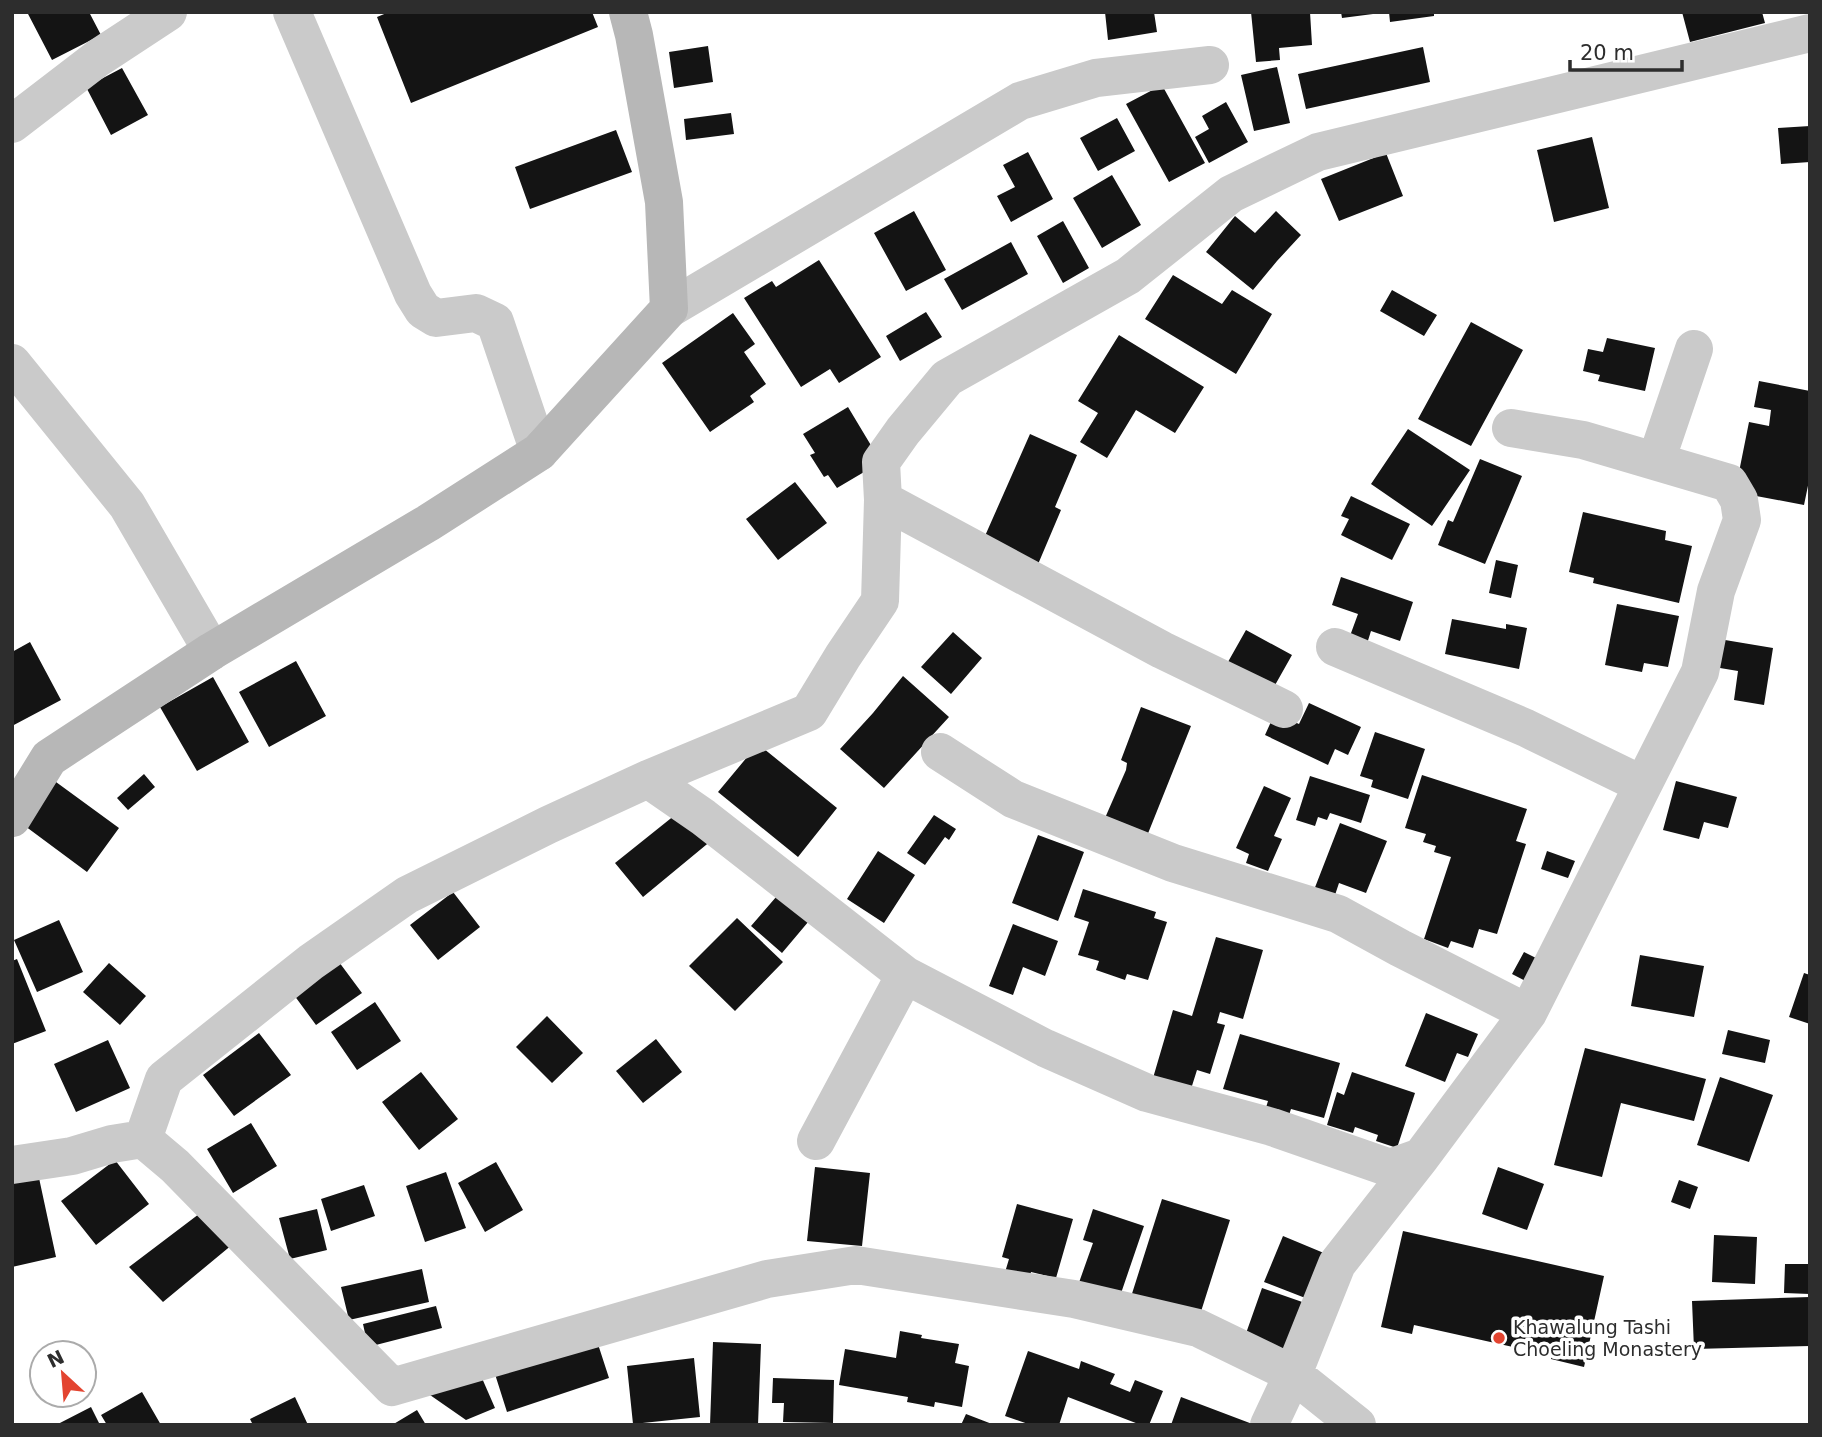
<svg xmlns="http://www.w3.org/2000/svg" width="1822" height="1437" font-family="'DejaVu Sans',sans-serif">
<rect width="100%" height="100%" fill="#fff"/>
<path fill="#141414" d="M27,12H89L101,35L52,60Z
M389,12H592L598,27L411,103L377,17Z
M1105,12H1154L1157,32L1108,40Z
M1251,12H1310L1312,45L1279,48L1280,60L1256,62Z
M1341,12H1373V14L1342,18Z
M1389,12H1434V16L1390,22Z
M1682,12H1762L1765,23L1690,42Z
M708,46L713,82L674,88L669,52Z
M1423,47L1430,82L1306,109L1298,74Z
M1277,67L1290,123L1254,131L1241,75Z
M122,68L148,115L111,135L86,87Z
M1162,85L1205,163L1169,182L1126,104Z
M1226,102L1248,142L1209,163L1195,137L1209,129L1202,116Z
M731,113L734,134L686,140L684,119Z
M1117,118L1135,151L1098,171L1080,138Z
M1810,126V162L1781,164L1778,128Z
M616,130L632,172L530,209L515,167Z
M1592,137L1609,208L1554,222L1537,150Z
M1028,152L1053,199L1011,222L997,196L1015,187L1003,165Z
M1386,153L1403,196L1339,221L1321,179Z
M1112,175L1141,225L1102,248L1073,198Z
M914,211L946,270L906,291L874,233Z
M1276,211L1301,235L1277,261L1253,290L1206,252L1235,216L1255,233Z
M1063,221L1089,268L1063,283L1037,236Z
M1011,242L1028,274L962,310L944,279Z
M819,260L881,357L839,383L830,369L801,387L744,298L772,281L776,287Z
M1173,275L1222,304L1232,290L1272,314L1236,374L1145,319Z
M1392,290L1437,315L1424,336L1380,311Z
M926,312L942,337L900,361L886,336Z
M733,313L755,344L744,352L766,384L750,396L754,402L710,432L662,363Z
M1471,322L1523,350L1471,446L1418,419Z
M1119,335L1204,387L1175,433L1136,410L1107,458L1080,442L1098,413L1078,401Z
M1607,338L1655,348L1645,391L1598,381L1600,375L1583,371L1588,349L1603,352Z
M1759,381L1810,391V476L1804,505L1735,492L1749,422L1769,426L1771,410L1754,407Z
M848,407L881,462L837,488L828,475L824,477L810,455L815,453L803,434Z
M1408,429L1470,470L1432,526L1371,484Z
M1030,434L1077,455L1055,507L1061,510L1036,569L981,545Z
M1480,459L1522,476L1485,564L1438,545L1448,520L1453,522Z
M795,482L827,523L778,560L746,519Z
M1351,496L1410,524L1392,560L1341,535L1349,519L1341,516Z
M1583,512L1666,531L1665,540L1692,546L1679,603L1593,583L1594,578L1569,572Z
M1496,560L1518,565L1511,598L1489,593Z
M1341,577L1413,602L1400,641L1371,631L1365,650L1347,644L1358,614L1332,605Z
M1617,604L1679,616L1668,667L1644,663L1642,672L1605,665Z
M1452,619L1506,629V624L1527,628L1519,669L1445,654Z
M1246,630L1292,655L1270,694L1224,669Z
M953,632L982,658L951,694L921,667Z
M1719,639L1773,648L1764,705L1734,700L1738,671L1714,667Z
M30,642L61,700L12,726V652Z
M296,661L326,716L269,747L239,692Z
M903,676L949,717L884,788L840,749L873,713Z
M213,677L249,742L197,771L160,707Z
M1309,703L1361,727L1348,755L1335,749L1328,765L1265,735L1275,713L1299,724Z
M1141,707L1191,726L1147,836L1105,818L1126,770L1127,763L1121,760Z
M1375,732L1425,749L1408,799L1371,787L1373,780L1360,776Z
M758,744L837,808L798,857L718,792Z
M144,774L155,787L128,810L117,798Z
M1422,775L1527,809L1516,841L1526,844L1497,934L1479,929L1473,948L1451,941L1448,948L1424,939L1451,857L1434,852L1436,846L1423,842L1426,834L1405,828Z
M1310,776L1370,795L1361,823L1330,813L1327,820L1318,817L1315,826L1296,820Z
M1676,781L1737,797L1728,828L1704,822L1699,839L1663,830Z
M56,782L119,828L87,872L25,826Z
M1264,786L1291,798L1274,836L1282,839L1268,871L1246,863L1249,854L1236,848Z
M685,807L712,840L643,897L615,863Z
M934,815L956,829L949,840L945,837L925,865L907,853Z
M1340,823L1387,841L1366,893L1339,883L1334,898L1314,890Z
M1038,835L1084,852L1058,921L1012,903Z
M878,851L915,875L884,923L847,899Z
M1547,851L1575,861L1568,878L1541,869Z
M783,889L814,915L782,953L751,926Z
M1083,889L1156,912L1154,918L1167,922L1148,980L1127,974L1125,980L1096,970L1099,961L1078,955L1089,922L1074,917Z
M453,892L480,927L438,960L410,925Z
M737,918L783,962L735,1011L689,966Z
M59,920L83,972L37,992L14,940Z
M1013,924L1058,941L1045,976L1023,967L1013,995L989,986Z
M1216,937L1263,950L1243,1019L1220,1012L1217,1023L1225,1025L1210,1074L1197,1070L1191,1089L1153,1078L1173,1010L1192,1016Z
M1524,952L1544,962L1531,984L1512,974Z
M1640,955L1704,966L1694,1017L1631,1006Z
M17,959L46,1031L12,1044V961Z
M339,962L362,993L316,1025L294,995Z
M109,963L146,996L120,1025L83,992Z
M1804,973L1810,975V1024L1789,1017Z
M375,1002L401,1041L357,1070L331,1032Z
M1426,1013L1478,1034L1468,1057L1457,1053L1445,1082L1405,1066Z
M547,1016L583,1053L552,1083L516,1047Z
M1728,1030L1770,1040L1765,1063L1722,1054Z
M259,1033L291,1075L234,1116L203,1075Z
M1240,1034L1340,1063L1324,1118L1291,1109L1287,1121L1264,1114L1268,1101L1223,1089Z
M656,1039L682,1072L643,1103L616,1071Z
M108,1040L130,1088L76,1112L54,1064Z
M1585,1048L1706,1079L1694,1121L1621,1103L1602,1177L1554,1165Z
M421,1072L458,1119L419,1150L382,1102Z
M1352,1072L1415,1093L1397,1148L1376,1141L1378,1135L1355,1127L1353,1133L1327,1125L1337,1092L1344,1095Z
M1720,1077L1773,1095L1749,1162L1697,1145Z
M251,1123L277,1166L233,1193L207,1149Z
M115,1160L149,1204L96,1245L61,1201Z
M496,1162L523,1210L485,1232L458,1183Z
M36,1164L56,1257L12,1267V1169Z
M815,1167L870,1173L862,1246L807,1241Z
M1498,1167L1544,1184L1527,1230L1482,1214Z
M446,1172L466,1228L425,1242L406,1186Z
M1679,1180L1698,1187L1690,1209L1671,1202Z
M364,1185L375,1216L331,1231L321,1199Z
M1162,1199L1230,1220L1198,1321L1130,1300Z
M1017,1204L1073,1219L1056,1278L1031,1272L1027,1286L1003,1279L1009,1259L1002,1257Z
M317,1209L327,1250L290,1259L279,1218Z
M1093,1209L1144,1226L1117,1305L1076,1291L1093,1243L1083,1240Z
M199,1214L233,1244L163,1302L129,1267Z
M1403,1231L1604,1276L1584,1367L1551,1359L1553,1349L1515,1340L1513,1347L1414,1325L1412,1334L1381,1327Z
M1714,1235L1757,1237L1755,1284L1712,1282Z
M1283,1236L1331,1256L1313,1301L1264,1282Z
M1785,1264H1810V1294L1784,1293Z
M422,1269L429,1302L349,1320L341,1287Z
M1262,1288L1308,1304L1290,1354L1244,1339Z
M1810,1297V1346L1694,1349L1692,1301Z
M436,1306L442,1328L368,1347L363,1324Z
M900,1331L922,1335L921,1338L959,1344L955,1363L969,1366L962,1407L935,1402L934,1407L907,1402L908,1397L839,1385L845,1349L896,1358Z
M596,1338L609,1378L507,1412L494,1371Z
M713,1342L761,1344L758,1425H710Z
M1028,1351L1079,1369L1081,1361L1115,1374L1110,1384L1130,1392L1135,1380L1163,1391L1149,1425H1141L1068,1397L1059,1425H1031L1005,1416Z
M694,1358L700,1417L633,1424L627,1366Z
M478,1369L495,1408L466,1420L430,1395Z
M773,1378L834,1380L833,1423L783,1422L784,1403H772Z
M142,1392L161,1425H107L101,1415Z
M295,1397L308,1425H253L250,1419Z
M1181,1397L1255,1425H1171Z
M91,1407L100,1425H56Z
M417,1410L426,1425H392Z
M966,1414L992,1424V1425H961Z"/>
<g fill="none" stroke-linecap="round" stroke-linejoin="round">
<path stroke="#cacaca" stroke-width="38" d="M292,12L413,294L423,310L436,318L476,313L495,322L539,452
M12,124L98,58L168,12
M669,309L1020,101L1096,78L1210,65
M12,363L127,505L212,651
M1656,461L1694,349
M883,500L1162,650L1284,709
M1335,647L1526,728L1643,785
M940,752L1013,799L1173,863L1338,914L1400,948L1528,1013
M648,779L703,817L905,975L1045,1048L1147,1093L1272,1127L1390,1168L1421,1157
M143,1139L164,1079L311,962L407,895L548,825L648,779L809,712L843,656L880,601L883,500L881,462L903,431L947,378L1128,276L1231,194L1318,152L1810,33
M816,1141L905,975
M12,1165L72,1156L112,1144L143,1139L175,1166L392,1387L767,1279L856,1265L1074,1299L1198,1328L1293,1374L1357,1425
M1269,1425L1293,1374L1337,1264L1421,1157L1528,1013L1700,672L1716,591L1742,520L1739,500L1729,483L1583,440L1511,428"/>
<path stroke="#b7b7b7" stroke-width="38" d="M12,818L49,758L212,651L428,523L539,452L669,309L664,202L634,35L628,12"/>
</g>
<circle fill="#e34430" stroke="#fff" stroke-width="2.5" cx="1499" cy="1338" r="7"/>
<g text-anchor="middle" stroke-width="7" stroke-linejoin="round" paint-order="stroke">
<g font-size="19" fill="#2d2d2d" stroke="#fff" text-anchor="start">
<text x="1513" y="1334">Khawalung Tashi<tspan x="1513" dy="22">Choeling Monastery</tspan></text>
</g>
</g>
<rect width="1822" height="1437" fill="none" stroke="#2d2d2d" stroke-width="28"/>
<g transform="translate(63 1374) rotate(334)"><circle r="33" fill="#ffffff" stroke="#ababab" stroke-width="2"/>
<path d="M0-5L12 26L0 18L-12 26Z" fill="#e34430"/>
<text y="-10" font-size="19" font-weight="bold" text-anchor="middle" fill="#2d2d2d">N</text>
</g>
<path d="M1570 60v10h112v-10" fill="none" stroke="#2d2d2d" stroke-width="3.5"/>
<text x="1580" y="60" font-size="21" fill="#2d2d2d" stroke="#ffffff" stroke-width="5" paint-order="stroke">20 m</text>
</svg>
